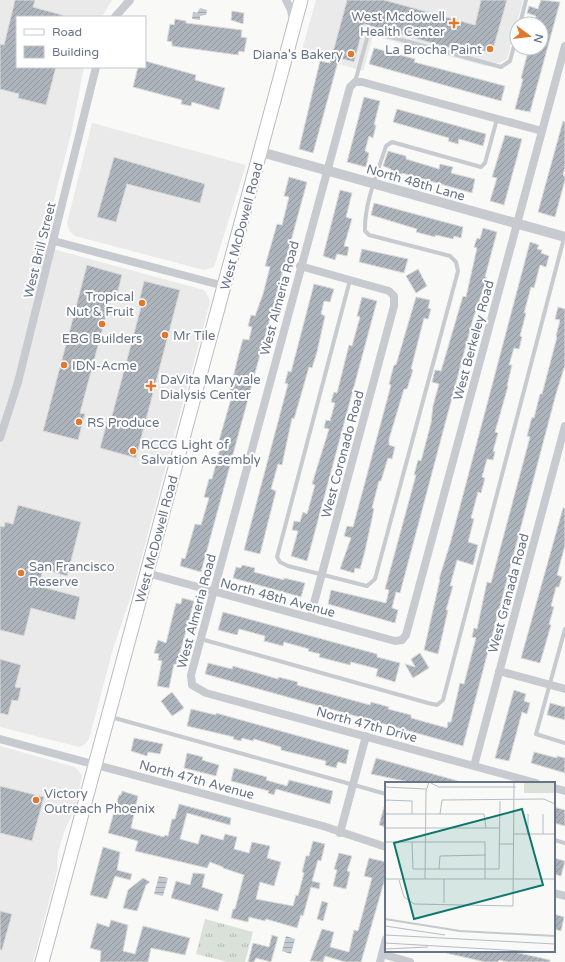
<svg xmlns="http://www.w3.org/2000/svg" width="565" height="962" font-family="'Varela Round',sans-serif">
<defs>
<pattern id="grass-tufts" width="24" height="20" patternUnits="userSpaceOnUse"><rect width="24" height="20" fill="#dae1d8"/><path d="M3 7l-1-3M5 7V3M7 7l1-3M15 17l-1-3M17 17v-4M19 17l1-3" fill="none" stroke="#b5bbb5"/></pattern>
<pattern id="water-rules" width="6" height="5" patternUnits="userSpaceOnUse"><rect width="6" height="5" fill="#c2c9cf"/><path d="M0 2.5h6" fill="none" stroke="#a1a8ae"/></pattern>
<pattern id="building-hatch" width="6" height="6" patternUnits="userSpaceOnUse"><rect width="6" height="6" fill="#aeb4bb"/><path d="M-1 1l2-2M0 6l6-6M5 7l2-2" fill="none" stroke="#91979e"/></pattern>
</defs>
<rect width="100%" height="100%" fill="#f9f9f7"/>
<path fill="#eaeaea" d="M0,0H112L102,17H17V67H84L71,134L42,246L204,290L208,296L210,302L132,593L113,649L89,739L85,744L79,747L0,727Z
M316,0H523L507,59L499,63L486,66L373,36L363,71L301,53Z
M92,123L246,165L214,267L204,270L75,236L70,232L67,223Z
M0,746L75,767L82,775L76,806L64,832L58,853L57,871L33,962H0Z"/>
<path fill="url(#grass-tufts)" d="M205,919L253,932L245,962H228L196,954Z"/>
<path fill="url(#water-rules)" d="M200,8L207,10L206,15L200,16V20L192,19L193,12L197,13Z
M159,876L168,878L163,896L154,894Z
M286,936L295,939L291,954L282,951Z"/>
<path fill="url(#building-hatch)" stroke="#dbdbd9" d="M15,0H35L33,7L62,15V17H17V67H56L46,105L18,98L19,94L0,89V44L4,45Z
M347,0H384L475,25L481,0H507L492,53L458,44L457,50L364,24L354,62L339,58L313,153L299,149L320,61L330,63Z
M541,0L560,2L530,112L515,109L523,79L521,78L529,48H541V24H534L536,16L527,13L529,6L538,9Z
M232,11L244,13L243,24L231,20Z
M175,19L186,21V23L242,30L241,37L247,38L244,52L239,51L238,55L172,46V42L167,41L170,24L174,25Z
M374,48L415,59L414,62L505,86L501,101L369,64Z
M145,61L196,75L195,80L225,88L219,110L192,102L191,106L181,104L182,100L133,87L138,67H145Z
M364,97L380,101L374,125H376L373,138L369,136L365,151L369,153L366,167L347,162Z
M397,109L486,134L483,146L459,139L458,144L448,141L449,138L393,122Z
M563,121L565,122V167L563,175L565,176V180L555,217L538,212Z
M505,135L522,139L504,205L490,201L497,178L492,177Z
M388,151L406,156V159L439,169L440,164L453,167L451,173L475,179L472,193L402,173L401,177L389,174L391,169L383,166Z
M114,157L205,184L200,203L127,184L116,222L97,217Z
M289,177L307,182L201,572L180,566L182,558L185,559L195,524L201,525L209,498L204,497L209,479H212L221,445L218,444L231,399L228,398L238,357L243,339L249,340L252,327L248,326L251,315L255,316L263,294L270,267L265,266L277,224L282,225L289,197L284,196Z
M340,190L352,193L346,217L352,219L344,246L349,247L347,256L337,254L335,260L323,256Z
M374,203L463,227L461,238L454,236L453,239L436,235L435,237L416,232L417,229L371,215Z
M483,228L497,232L485,277L487,278L473,319L400,593L396,592L392,608L398,610L395,623L328,604L331,590L386,603L389,590L385,589L416,475H414L418,460L421,461L431,423L433,406L439,384L432,382L435,370L441,371L463,296L466,297L477,248L474,247L477,238L480,239Z
M530,242L539,245L537,249L542,250L541,253L549,256L546,267L540,265L534,288L531,287L524,313H526L520,336L522,337L519,349L514,348L509,365H512L507,386H508L495,432L498,433L493,451L495,452L493,460L487,459L482,477L485,478L481,493L478,492L471,518L474,519L468,542L478,545L473,565L457,560L450,586H453L446,610H448L438,654L424,650L440,579H439L450,544Z
M362,249L408,259L404,273L359,262Z
M87,265L122,275L116,298L111,297L80,413L85,414L78,440L43,431Z
M418,269L427,286L416,293L406,276Z
M144,281L180,290L136,458L100,448L107,422L110,423L141,307L138,306Z
M314,284L334,289L330,302L324,301L321,314L325,316L317,352L312,368L309,367L294,419L292,418L282,465L278,464L271,489L276,491L260,554L244,550L288,384L285,383L288,371L291,372Z
M362,297L377,301L307,561L291,556L298,531L292,530L294,521L300,522L303,512L307,514L315,485L312,484L329,429L324,428L326,420L330,421L335,403L331,402L334,392L337,393L349,345L352,346L360,317L357,316Z
M416,297L430,300L428,308L431,309L428,319L424,318L411,369L413,370L407,389H404L389,439V445L395,447L392,459L388,458L381,481H379L372,508L374,509L365,551L360,569L355,568L354,573L340,569L351,538L344,536L347,526L353,527L391,385L389,384L394,365H396Z
M558,307L565,309V365L556,394L463,746L205,674L208,663L232,669L233,666L278,679V677L298,682L297,685L370,705L371,702L389,707L388,709L411,715V718L447,728L448,722H451L460,683L464,684L476,638L472,637L474,628L477,629L487,582L491,583L530,437L527,436L532,417L534,418L540,394H542L557,337L556,336L560,320L555,319Z
M18,505L81,522L67,576L43,569L39,586L80,597L75,620L31,608L24,636L0,630V526L4,527L5,522L13,524Z
M563,508H565V545L557,575L562,577L559,587H556L551,606L554,607L549,624L551,625L540,663L521,658Z
M242,565L255,568L254,572L284,580V578L305,583L301,597L233,578L236,567L241,568Z
M182,598L194,601L183,642L176,665L174,664L169,688L157,686L162,661L158,660L159,654L154,653L158,640L166,643L176,603L181,604Z
M223,612L377,654V657L400,663L395,682L376,676L378,669L351,662L350,665L319,657L320,654L308,651L309,649L284,642L283,646L264,641L265,636L239,629L237,635L218,630Z
M420,653L429,668L413,678L405,664L415,667L411,659Z
M0,659L21,665L15,687L21,688L18,701L12,700L8,715L0,713Z
M514,690L526,694L524,701L530,703L527,714L522,712L509,761L495,758Z
M172,692L184,708L172,716L161,701Z
M550,703L565,707V720L547,715Z
M191,709L216,715V713L349,750L346,764L338,762L336,768L325,765L326,761L281,750V747L254,739L253,741L242,738L241,741L233,739L234,737L187,726Z
M134,738L163,744L160,754L148,752L147,756L131,751Z
M534,752L557,758V756L565,758V773L531,763Z
M187,753L203,757L202,760L219,765L216,776L184,768Z
M376,758L458,781V783H422L415,781L414,783L371,774Z
M234,768L267,777L266,780L287,786L289,780L333,791L330,804L276,789L274,795L268,793L269,791L231,781Z
M0,786L44,797L32,841L0,833Z
M122,791L138,796L131,828L164,837L165,835L168,836L172,819H175L179,804L231,818L230,825L187,813L180,839L198,844L201,834L223,840L225,834L237,837L234,849L249,853L252,842L270,846L267,858L281,862L274,886L260,882L256,899L293,906L296,895L298,896L304,873L302,872L306,856H309L313,841L325,844L321,861L318,860L312,881L320,883L319,889L311,887L303,916L301,915L297,928L266,919L265,921L249,917L248,922L231,918L233,909H235L244,875L223,868V867L210,862L207,868L135,851L138,841L108,833L119,795H121Z
M384,807L386,808V827L379,825Z
M554,807L565,810V826L554,823Z
M103,847L120,852L117,870L132,874L130,880L115,876L107,899L90,895Z
M339,853L352,856L347,871L350,872L346,889L333,886L337,870L334,869Z
M369,858L386,862V875L361,962H345L325,956L323,962L310,961L322,929L334,932L330,947L349,952L354,930L358,931L372,878L364,876Z
M554,858L565,861L561,876L554,874Z
M193,873L205,874L202,887L223,894L218,911L171,898L176,881L190,885Z
M143,878L150,882L146,885L137,911L123,908L128,890Z
M322,901L328,903L323,921L317,919Z
M0,911L12,914L2,950H0Z
M554,914L564,917L561,931L554,929Z
M111,920L128,925L123,951L135,954L143,926L190,938L185,955L151,948L148,962H100L101,951L90,948L97,923L109,927Z
M272,935L278,937L271,962L256,958L254,962H248L253,943L269,947Z
M447,951H499L506,953V951H510L550,960V962H508L499,960L498,962H485L446,953Z"/>
<g fill="none" stroke-linecap="round" stroke-linejoin="round">
<defs>
<path id="primary" d="M42,962L301,0"/>
</defs>
<use href="#primary" stroke="#babdc2" stroke-width="15"/>
<path stroke="#c7cace" stroke-width="4" d="M520,24L526,0
M355,82L369,31L501,67L510,61L517,35
M350,280L277,557L280,562L288,566L367,586L375,579L458,271L456,262L450,256L369,235L365,231C364,204 378,171 386,146L392,142L481,167L485,163L497,119
M565,629L536,734L565,743
M201,639L428,703L437,705L443,700L564,238
M111,717L386,794
M554,840L565,843"/>
<path stroke="#c7cace" stroke-width="8" d="M286,0L291,10L293,20
M115,17L130,0
M54,241L224,286
M300,266L389,291L394,296V306L310,618
M0,438L18,382L96,67
M147,573L395,641L402,640L406,635L565,46
M499,671L565,689
M0,739L323,826L386,847
M474,766L565,426
M536,783L206,693L192,685L191,675L350,87L355,82H362L542,131
M554,788L565,791
M340,833L366,736
M554,893L565,896
M382,954L410,962
M380,962L386,939"/>
<path stroke="#c7cace" stroke-width="10" d="M261,152L565,237"/>
<use href="#primary" stroke="#fff" stroke-width="13"/>
</g>
<g fill="#e2772e" stroke="#fff" stroke-width="1.5">
<path d="M452 17h4v4h4v4h-4v4h-4v-4h-4v-4h4z"/>
<circle cx="490" cy="49" r="4"/>
<circle cx="351" cy="54" r="4"/>
<circle cx="142" cy="303" r="4"/>
<circle cx="102" cy="324" r="4"/>
<circle cx="165" cy="335" r="4"/>
<circle cx="64" cy="365" r="4"/>
<path d="M149 380h4v4h4v4h-4v4h-4v-4h-4v-4h4z"/>
<circle cx="79" cy="422" r="4"/>
<circle cx="133" cy="451" r="4"/>
<circle cx="21" cy="573" r="4"/>
<circle cx="36" cy="800" r="4"/>
</g>
<g text-anchor="middle" stroke-width="4" stroke-linejoin="round" paint-order="stroke">
<g font-size="13" fill="#687487" stroke="#fff" text-anchor="start">
<text x="445" y="21" text-anchor="end">West Mcdowell<tspan x="445" dy="15">Health Center</tspan></text>
<text x="482" y="54" text-anchor="end">La Brocha Paint</text>
<text x="343" y="59" text-anchor="end">Diana's Bakery</text>
<text x="134" y="301" text-anchor="end">Tropical<tspan x="134" dy="15">Nut &amp; Fruit</tspan></text>
<text x="173" y="340">Mr Tile</text>
<text x="102" y="343" text-anchor="middle">EBG Builders</text>
<text x="72" y="370">IDN-Acme</text>
<text x="160" y="384">DaVita Maryvale<tspan x="160" dy="15">Dialysis Center</tspan></text>
<text x="87" y="427">RS Produce</text>
<text x="141" y="449">RCCG Light of<tspan x="141" dy="15">Salvation Assembly</tspan></text>
<text x="29" y="571">San Francisco<tspan x="29" dy="15">Reserve</tspan></text>
<text x="44" y="798">Victory<tspan x="44" dy="15">Outreach Phoenix</tspan></text>
</g>
<g font-size="13" fill="#687487" stroke="#fff">
<text transform="translate(416 182) rotate(16)" y="5">North 48th Lane</text>
<text transform="translate(241 226) rotate(-75)" y="5">West McDowell Road</text>
<text transform="translate(39 250) rotate(-76)" y="5">West Brill Street</text>
<text transform="translate(279 298) rotate(-75)" y="5">West Almeria Road</text>
<text transform="translate(473 340) rotate(-75)" y="5">West Berkeley Road</text>
<text transform="translate(342 454) rotate(-75)" y="5">West Coronado Road</text>
<text transform="translate(156 539) rotate(-75)" y="5">West McDowell Road</text>
<text transform="translate(508 593) rotate(-75)" y="5">West Granada Road</text>
<text transform="translate(278 597) rotate(15)" y="5">North 48th Avenue</text>
<text transform="translate(196 611) rotate(-75)" y="5">West Almeria Road</text>
<text transform="translate(367 724) rotate(15)" y="5">North 47th Drive</text>
<text transform="translate(197 779) rotate(15)" y="5">North 47th Avenue</text>
</g>
</g>
<g transform="translate(385 782)">
<rect width="170" height="170" fill="#f9f9f7"/>
<path d="M139,0H170V11H139Z" fill="#dae1d8"/>
<path fill="none" stroke="#c2c9cf" stroke-width="2" d="M0,137L75,149L170,154"/>
<path fill="none" stroke="#b6bcc3" stroke-width="1" d="M44,0L54,5H131M0,5L41,7M0,18L27,19V32M0,32H99L101,46M55,32L57,18L159,17L170,22M158,32V52M0,46H114M128,52H170M143,52V32M0,60H100V97M27,60L28,87H114L115,19M114,62H128M54,87L55,74L101,73M0,97H170M40,97L41,9L44,0M59,97V121M14,98L19,115L29,122L128,124L129,0M0,144L60,153M0,153L170,162M0,161L154,170M0,167L43,165"/>
<path fill="#0f766e" fill-opacity="0.15" stroke="#0f766e" stroke-width="2" d="M137,27L158,103L29,137L9,61Z"/>
<rect width="170" height="170" fill="none" stroke="#687487" stroke-width="2"/>
</g>
<rect x="16" y="16" width="130" height="52" fill="#ffffff" stroke="#c3c7cf"/>
<rect x="24" y="29" width="20" height="6" fill="#ffffff" stroke="#c3c7cf"/>
<text x="52" y="36" font-size="12" fill="#687487">Road</text>
<rect x="24" y="46" width="20" height="12" fill="url(#building-hatch)" stroke="#c3c7cf"/>
<text x="52" y="56" font-size="12" fill="#687487">Building</text>
<g transform="translate(529 36) rotate(105)"><circle r="19" fill="#ffffff" stroke="#c3c7cf"/>
<path d="M0-3L7 15L0 10L-7 15Z" fill="#e2772e"/>
<text y="-6" font-size="11" font-weight="bold" text-anchor="middle" fill="#687487">N</text>
</g>
</svg>
